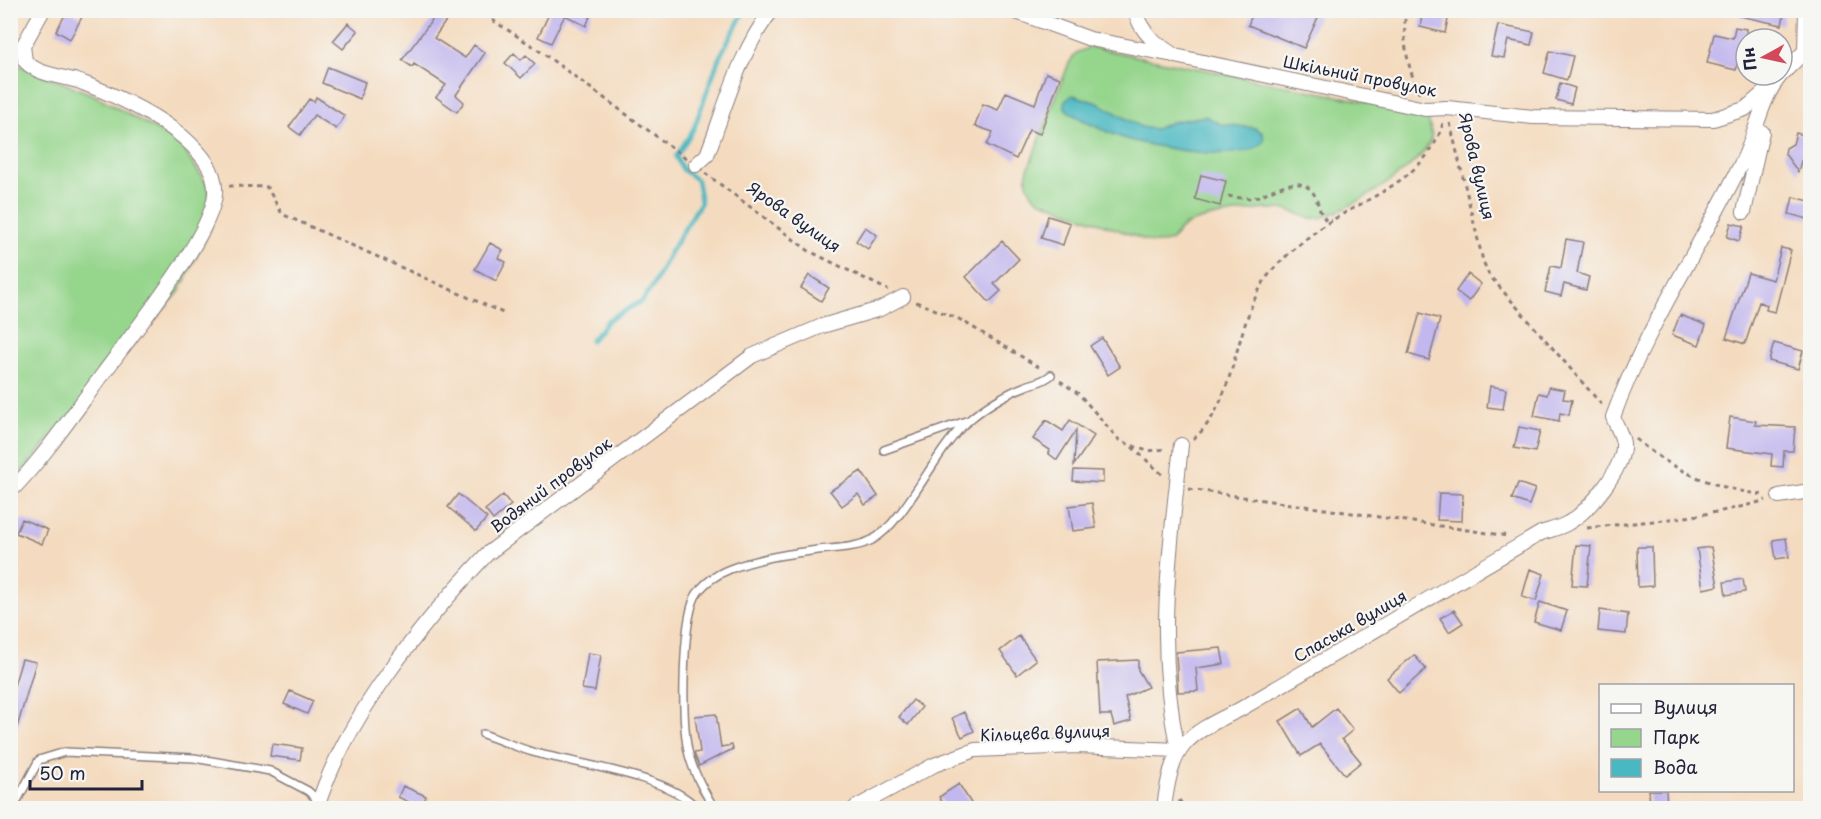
<svg xmlns="http://www.w3.org/2000/svg" width="1821" height="819" font-family="'Playpen Sans',sans-serif">
<rect width="100%" height="100%" fill="#f6f6f2"/>
<filter id="ink" filterUnits="userSpaceOnUse"><feTurbulence type="fractalNoise" baseFrequency=".0167" numOctaves="2"/><feDisplacementMap in="SourceGraphic" scale="12" xChannelSelector="R" yChannelSelector="G"/><feConvolveMatrix kernelMatrix="1 2 1 2 8 2 1 2 1" color-interpolation-filters="sRGB"/></filter>
<filter id="wash" filterUnits="userSpaceOnUse"><feTurbulence type="fractalNoise" baseFrequency=".008" numOctaves="4" result="noise"/><feDisplacementMap in="SourceGraphic" scale="24" xChannelSelector="R" yChannelSelector="G"/><feGaussianBlur stdDeviation="1.35" result="paint"/><feColorMatrix in="noise" values="0 0 0 0 0 0 0 0 0 0 0 0 0 0 0 0 0 1.4 0 .05"/><feComposite in="paint" operator="in"/></filter>
<g filter="url(#wash)">
<rect width="100%" height="100%" fill="#f4dbbf"/>
<path fill="#95d58c" stroke="#5c7c64" stroke-width="1.5" d="M1090,47L1393,107L1427,117C1429,123 1433,132 1431,139C1425,164 1343,215 1318,218C1306,220 1299,213 1288,210C1271,207 1246,211 1229,214C1215,216 1197,219 1185,226C1169,234 1182,244 1153,243L1039,200C1029,193 1025,184 1027,172L1069,63L1076,53Z
M11,62L96,96L178,142L209,187L211,227L179,292L11,484Z"/>
<path fill="#49b8c1" stroke="#366d7e" stroke-width="1.5" d="M1073,95L1100,104L1141,127L1155,129L1172,122L1205,116L1220,124L1255,128L1263,133L1264,140C1249,167 1148,146 1123,138C1104,131 1085,122 1069,112L1065,108V101Z"/>
<g fill="none" stroke-linecap="round" stroke-linejoin="round">
<path stroke="#49b8c1" stroke-width="4.5" d="M591,341L608,320L642,301L653,286L669,254L701,202L697,180L683,170L676,157L694,128L719,58L745,10"/>
</g>
<g id="blocks">
<path fill="#c2b7ee" d="M68,10L82,17L70,39L56,31Z
M551,10H593L586,26L565,15L551,43L538,37Z
M1254,10H1308L1319,15L1304,48L1248,25Z
M1423,10H1450L1445,33L1420,27Z
M1740,10H1785L1782,25L1739,16Z
M438,12L448,18L434,38L465,58L474,45L485,53L456,95L464,102L457,112L436,97L446,85L414,64L412,67L402,60Z
M348,23L358,31L343,49L333,41Z
M1498,25L1534,32L1531,45L1508,40L1504,58L1491,56Z
M1735,27L1746,29V51L1741,50L1736,70L1707,63L1714,34L1733,38Z
M1550,51L1573,56L1567,80L1544,73Z
M514,53L521,60L526,55L535,64L521,78L505,63Z
M328,67L365,82L360,99L322,83Z
M1046,73L1060,78L1040,134L1029,130L1016,159L987,145L993,132L975,126L983,104L998,110L1006,92L1035,104Z
M1560,83L1575,88L1571,104L1556,100Z
M316,97L345,116L336,129L314,115L300,135L289,127L309,99L314,102Z
M1796,133L1810,137V164L1801,161L1798,172L1785,154L1786,148L1793,144Z
M1201,175L1226,181L1220,206L1195,199Z
M1793,197L1810,201L1808,219L1789,214Z
M1048,216L1070,223L1063,245L1041,238Z
M1731,223L1744,226L1739,241L1727,237Z
M865,227L877,235L868,249L856,241Z
M1566,239L1583,242L1577,273L1589,277L1586,290L1564,284L1561,296L1545,292L1551,266L1561,268Z
M1002,241L1019,259L994,284L1001,291L989,302L966,277Z
M490,243L503,250L498,258L506,262L496,281L475,269Z
M1781,248L1791,250L1775,312L1766,310L1767,305L1759,302L1745,344L1726,338L1748,273L1773,280Z
M1468,274L1481,284L1469,301L1456,291Z
M809,275L829,288L821,301L801,288Z
M1420,313L1440,319L1429,360L1408,354Z
M1680,315L1706,325L1699,345L1672,335Z
M1102,338L1120,367L1108,375L1090,346Z
M1774,343L1803,351L1798,369L1769,361Z
M1490,386L1506,389L1503,409L1487,407Z
M1549,387L1565,390L1563,399L1572,400L1569,415L1560,413L1559,421L1534,416L1539,393L1547,395Z
M1730,417L1756,421L1755,425L1795,427L1793,451H1784L1783,467L1771,466L1772,454L1726,448Z
M1046,420L1063,431L1070,420L1094,436L1074,465L1076,430L1057,460L1048,453L1050,450L1033,439Z
M1519,427L1540,431L1535,452L1514,448Z
M1074,470L1103,471V483L1073,481Z
M861,471L878,496L865,505L858,494L842,506L830,491Z
M1518,483L1535,489L1529,505L1512,499Z
M1439,493L1463,494L1462,521L1437,520Z
M458,494L487,518L476,531L448,507Z
M503,495L511,505L493,520L485,510Z
M1092,503L1096,528L1073,531L1069,506Z
M22,519L48,530L42,544L16,533Z
M1786,538L1789,557L1776,559L1773,540Z
M1576,545L1591,546L1587,586L1572,585Z
M1637,547H1652L1653,586L1638,587Z
M1711,547L1718,586L1703,589L1697,549Z
M1530,569L1544,574L1536,601L1522,597Z
M1743,579L1745,592L1726,595L1724,582Z
M1540,602L1567,611L1561,630L1534,622Z
M1454,610L1463,623L1449,632L1440,618Z
M1600,610L1628,614L1626,634L1598,631Z
M1019,636L1036,660L1017,675L1000,651Z
M1221,648L1224,664L1196,668L1198,691L1178,692L1176,652Z
M588,653L601,655L595,691L582,689Z
M1414,655L1426,669L1399,693L1387,678Z
M22,659L36,662L14,738L10,737V699Z
M1138,660V670L1148,687L1125,697L1131,721L1114,726L1111,715H1100L1097,662Z
M290,691L313,701L307,714L284,704Z
M913,700L922,707L908,725L899,717Z
M1301,708L1312,727L1336,708L1353,730L1342,739L1361,762L1345,775L1320,744L1301,756L1280,721Z
M964,712L974,731L962,737L952,718Z
M716,714L721,747L732,745L733,749L699,766L694,753L700,752L695,716Z
M272,744L302,748L300,760L270,756Z
M959,784L974,808H946L939,797Z
M403,786L426,796L421,808L398,797Z
M1649,790H1666L1667,808H1650Z"/>
</g>
</g>
<g filter="url(#ink)">
<use href="#blocks" fill-opacity="0" stroke="#8b7e7d" stroke-width="1.5"/>
<g fill="none" stroke-linecap="round" stroke-linejoin="round">
<defs>
<path id="lane" d="M884,450L966,421
M483,734C500,740 518,748 536,753C578,764 669,776 697,808
M13,808L39,760L65,752L194,758L270,771L308,791L319,801
M714,808C704,791 694,774 689,755C681,724 682,626 695,597C702,584 717,574 730,569C758,558 788,554 818,550C836,548 856,548 872,540C906,522 935,449 968,421C984,407 1007,393 1026,386C1036,382 1043,382 1051,375"/>
<path id="street" d="M1011,10L1090,39L1168,54
M1135,10C1140,33 1157,44 1175,56L1425,109L1447,108L1533,117L1713,119L1745,109L1768,89
M1782,74L1805,51L1806,10
M696,165L707,155C726,106 739,52 772,10
M1744,212L1762,132
M10,492C45,456 73,414 103,374C130,337 212,236 215,194C217,170 200,152 183,137C155,114 117,96 83,83C64,75 40,77 25,61L23,46L43,10
M1779,496L1810,491
M317,808C344,719 423,622 487,554L752,356L822,326L880,309L903,297
M855,808L934,765L975,750L1078,746L1178,750C1155,643 1170,552 1181,445
M1164,808C1172,745 1183,737 1239,710L1541,533C1550,530 1560,528 1568,523C1589,511 1625,468 1623,443C1622,435 1616,425 1613,417C1646,326 1702,245 1744,158C1757,131 1761,98 1781,75"/>
</defs>
<use href="#lane" stroke="#8b7e7d" stroke-width="10"/>
<use href="#street" stroke="#8b7e7d" stroke-width="16"/>
<path stroke="#8b7e7d" stroke-width="3" stroke-dasharray="4.5 4.5" stroke-linecap="butt" d="M477,10L537,49L686,158
M1406,10C1402,41 1407,65 1419,93
M1450,123L1483,261L1489,275L1602,405
M705,173L809,251L888,290
M229,186L267,187L282,214L503,313
M1228,196C1238,198 1247,199 1256,197C1272,192 1294,175 1310,189C1319,197 1317,212 1327,221L1332,220
M916,302L959,319L1042,369
M1060,381L1079,394L1120,441L1147,451L1167,449
M1193,439C1240,402 1232,311 1277,265C1292,250 1309,236 1326,224C1370,196 1428,178 1443,123
M1636,439C1672,471 1719,490 1766,495
M1132,447L1163,475
M1189,489L1508,536
M1587,528C1648,521 1707,518 1766,500
M1179,800L1185,808"/>
<use href="#lane" stroke="#fff" stroke-width="7"/>
<use href="#street" stroke="#fff" stroke-width="14"/>
</g>
</g>
<g text-anchor="middle" stroke-width="4.5" stroke-linejoin="round" paint-order="stroke">
<g font-size="16" fill="#22223b" stroke="#f6f6f2">
<text transform="translate(1360 76) rotate(11)" y="6">Шкільний провулок</text>
<text transform="translate(1477 166) rotate(77)" y="6">Ярова вулиця</text>
<text transform="translate(794 217) rotate(35)" y="6">Ярова вулиця</text>
<text transform="translate(551 485) rotate(-37)" y="6">Водяний провулок</text>
<text transform="translate(1350 626) rotate(-30)" y="6">Спаська вулиця</text>
<text transform="translate(1045 733) rotate(-2)" y="6">Кільцева вулиця</text>
</g>
</g>
<rect width="1821" height="819" fill="none" stroke="#f6f6f2" stroke-width="36"/>
<rect x="1599" y="684" width="195" height="108" fill="#f6f6f2" stroke="#a1a1a9" stroke-width="1.5"/>
<rect x="1611" y="704" width="30" height="9" fill="#ffffff" stroke="#a1a1a9" stroke-width="1.5"/>
<text x="1653" y="714" font-size="18" fill="#22223b">Вулиця</text>
<rect x="1611" y="729" width="30" height="18" fill="#95d58c" stroke="#a1a1a9" stroke-width="1.5"/>
<text x="1653" y="744" font-size="18" fill="#22223b">Парк</text>
<rect x="1611" y="759" width="30" height="18" fill="#49b8c1" stroke="#a1a1a9" stroke-width="1.5"/>
<text x="1653" y="774" font-size="18" fill="#22223b">Вода</text>
<g transform="translate(1764 57) rotate(262)"><circle r="28" fill="#f6f6f2" stroke="#a1a1a9" stroke-width="1.5"/>
<path d="M0-4.5L10 22L0 15L-10 22Z" fill="#d1495b"/>
<text y="-9" font-size="16" font-weight="bold" text-anchor="middle" fill="#22223b">Пн</text>
</g>
<path d="M30 780v9h112v-9" fill="none" stroke="#22223b" stroke-width="3"/>
<text x="39" y="780" font-size="18" fill="#22223b" stroke="#f6f6f2" stroke-width="4.5" paint-order="stroke">50 m</text>
</svg>
